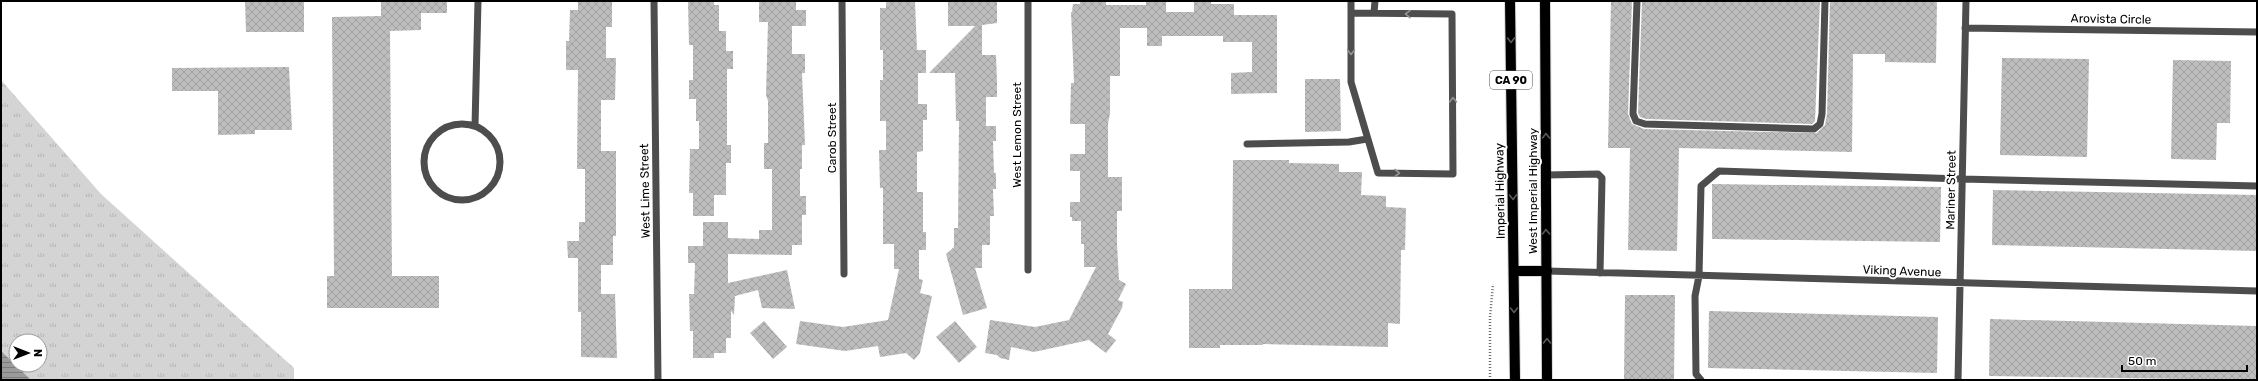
<svg xmlns="http://www.w3.org/2000/svg" width="2258" height="381" font-family="Rubik,sans-serif">
<defs>
<pattern id="grass-tufts" width="24" height="20" patternUnits="userSpaceOnUse"><rect width="24" height="20" fill="#d4d4d4"/><path d="M3 7l-1-3M5 7V3M7 7l1-3M15 17l-1-3M17 17v-4M19 17l1-3" fill="none" stroke="#b4b4b4"/></pattern>
<pattern id="water-rules" width="6" height="5" patternUnits="userSpaceOnUse"><rect width="6" height="5" fill="#9b9b9b"/><path d="M0 2.5h6" fill="none" stroke="#7c7c7c"/></pattern>
<pattern id="building-cross-hatch" width="8" height="8" patternUnits="userSpaceOnUse"><rect width="8" height="8" fill="#bdbdbd"/><path d="M0 0l8 8M0 8l8-8" fill="none" stroke="#a1a1a1"/></pattern>
</defs>
<rect width="100%" height="100%" fill="#fff"/>
<path fill="url(#grass-tufts)" fill-rule="evenodd" d="M1,80L101,194L294,368V380H1ZM16,341H40V365H16Z"/>
<path fill="url(#water-rules)" d="M1,351L31,380H1Z"/>
<path fill="url(#building-cross-hatch)" d="M245,1H304V32H246Z
M381,1H447V13H421V30L390,31L392,276H439V308H327V276H334L332,17L381,16Z
M578,1H612V27H606V58H616L615,100H601V151H616V236H613V265H601V294H615L617,358L581,357V312H578V258H568L567,241H579V222H585V169H577L578,70H566V41H569L570,10H578Z
M688,1H714V5H719V31H726V51H733V69H727V145H731V163H726V195H714V216H693V193H689L690,149H699V121H696V99H689V80H693V45H689Z
M796,1V10H806V26H792V54H805V73H802L805,145H802V169H800V196H806V215H802V245H792V255L728,254V283L787,270L795,309L762,308L758,290L735,296L734,315L731,311V338H726V353H714V358H693V331H690L689,294H694L695,263H688V246H703V222H728V238L759,239V230H772V169H764V143H768V101L766,95L768,22H759V2Z
M886,1L915,2L917,50H926V73H918V104H927V120H923V151L917,152V192H923V232H926V250H919V279L923,280L920,293L932,296L920,353L914,360L906,353L880,357L878,346L845,351L796,344L800,321L843,327L888,320L899,269H894V244H883V188H880L879,150H886V121H880V80H883V50H880V8H886Z
M948,1H997V23L982,25V55H996L997,82V97H986V126H996V141H993L994,173H996V189H993L994,216H990V245H982V268H975L987,308L963,315L946,254L954,247V228H958L959,121H956L955,73H929L975,26H948Z
M1080,1H1106V5H1146V1H1166V12H1194V1H1211V4H1234V15H1277V93L1231,94V73L1252,72V42H1223V36H1162V46H1147V28H1120V76H1110V113L1108,124V177H1122V211H1117V244L1119,280L1126,284L1118,300L1123,302L1122,308L1108,334L1116,340L1106,353L1089,340L1034,352L1011,347L1009,360L1000,358L997,355L985,353L990,320L1035,327L1069,320L1096,267H1084V244H1081V221H1072V217H1070V202H1080V171H1070V154H1085V124H1070L1071,83H1074L1071,12H1072L1073,4H1080Z
M1611,1H1632L1628,114L1632,124L1644,129L1817,133L1825,125L1827,114L1830,1H1937L1936,63L1885,62V54H1853L1852,152L1679,148L1677,251L1628,250L1630,148H1608Z
M1642,1H1820L1815,121L1812,124L1646,119L1640,117L1638,113Z
M2002,58L2089,59L2087,157L2000,155Z
M2173,60L2231,61L2230,123H2217L2216,160L2171,159Z
M289,67L292,130H255V134L218,135V91H172V68Z
M1305,79H1340L1341,131L1305,132Z
M1233,160H1289V163L1339,164V172H1362L1361,195L1386,196V207L1406,208L1405,250H1401L1400,324L1388,323V347L1263,344V345H1220V348H1189V289H1232Z
M1712,184L1941,187L1940,242L1712,239Z
M1993,190L2257,195V251L1992,245Z
M1625,295H1675L1674,380H1624Z
M1709,311L1938,317L1937,373L1708,368Z
M1990,319L2257,326V380L1989,376Z
M764,321L787,347L773,359L750,333Z
M955,321L977,347L959,363L936,337Z"/>
<g fill="none" stroke-linecap="round" stroke-linejoin="round">
<defs>
<path id="major" d="M1510,1L1515,380
M1545,1L1547,380
M1514,271H1547"/>
</defs>
<use href="#major" stroke="#dbdbdb" stroke-width="12"/>
<path stroke="#6f6f6f" stroke-width="2.5" stroke-dasharray="1 2" stroke-linecap="butt" d="M1490,380V317L1493,284"/>
<path stroke="#4d4d4d" stroke-width="7" d="M654,1L658,380
M842,1L844,274
M1028,1V270
M1351,1V82L1378,173L1453,174L1452,14L1351,13
M1637,1L1633,114L1636,121L1645,124L1814,129L1820,124L1822,114L1825,1
M1374,13L1375,1
M1965,28L2257,32
M424 162a38 38 0 1 1 76 0a38 38 0 1 1-76 0Z
M475,126L478,1
M1247,144L1349,142L1367,139
M1546,175L1598,174L1602,178L1600,273
M1547,271L2257,291
M1701,380L1696,374L1695,296L1699,276L1701,186L1719,171L1962,179L2257,186
M1958,380L1966,1"/>
<use href="#major" stroke="#000" stroke-width="10"/>
</g>
<defs><path id="oneway-chevron" d="M-2-3.5L2.5 0L-2 3.5" fill="none" stroke-width="1.6" stroke-linecap="round" stroke-linejoin="round"/></defs>
<g stroke="#949494">
<use href="#oneway-chevron" transform="translate(1408 14) rotate(-179)"/>
<use href="#oneway-chevron" transform="translate(1351 52) rotate(91)"/>
<use href="#oneway-chevron" transform="translate(1453 100) rotate(-91)"/>
<use href="#oneway-chevron" transform="translate(1397 173)"/>
</g>
<g stroke="#595959">
<use href="#oneway-chevron" transform="translate(1511 40) rotate(89)"/>
<use href="#oneway-chevron" transform="translate(1546 136) rotate(-90)"/>
<use href="#oneway-chevron" transform="translate(1513 197) rotate(89)"/>
<use href="#oneway-chevron" transform="translate(1546 232) rotate(-90)"/>
<use href="#oneway-chevron" transform="translate(1514 310) rotate(90)"/>
<use href="#oneway-chevron" transform="translate(1547 341) rotate(-90)"/>
</g>
<g text-anchor="middle" stroke-width="4" stroke-linejoin="round" paint-order="stroke">
<rect fill="#fff" stroke="#4c4c4c" stroke-width="1" x="1490" y="71" width="42" height="18" rx="3"/>
<g font-size="11" font-weight="bold" fill="#000">
<text x="1511" y="84">CA 90</text>
</g>
<g font-size="12" fill="#000" stroke="#fff">
<text transform="translate(2111 19) rotate(1)" y="4">Arovista Circle</text>
<text transform="translate(1017 135) rotate(-90)" y="4">West Lemon Street</text>
<text transform="translate(832 138) rotate(-90)" y="4">Carob Street</text>
<text transform="translate(1951 190) rotate(-89)" y="4">Mariner Street</text>
<text transform="translate(645 191) rotate(-91)" y="4">West Lime Street</text>
<text transform="translate(1500 191) rotate(-91)" y="4">Imperial Highway</text>
<text transform="translate(1533 191) rotate(-90)" y="4">West Imperial Highway</text>
<text transform="translate(1902 271) rotate(2)" y="4">Viking Avenue</text>
</g>
</g>
<rect width="2258" height="381" fill="none" stroke="#000000" stroke-width="4"/>
<g transform="translate(28 353) rotate(90)"><circle r="19" fill="#ffffff" stroke="#999999"/>
<path d="M0-3L7 15L0 10L-7 15Z" fill="#000000"/>
<text y="-6" font-size="11" font-weight="bold" text-anchor="middle" fill="#000000">N</text>
</g>
<path d="M2122 365v6h125v-6" fill="none" stroke="#000000" stroke-width="2"/>
<text x="2128" y="365" font-size="12" fill="#000000" stroke="#ffffff" stroke-width="3" paint-order="stroke">50 m</text>
</svg>
